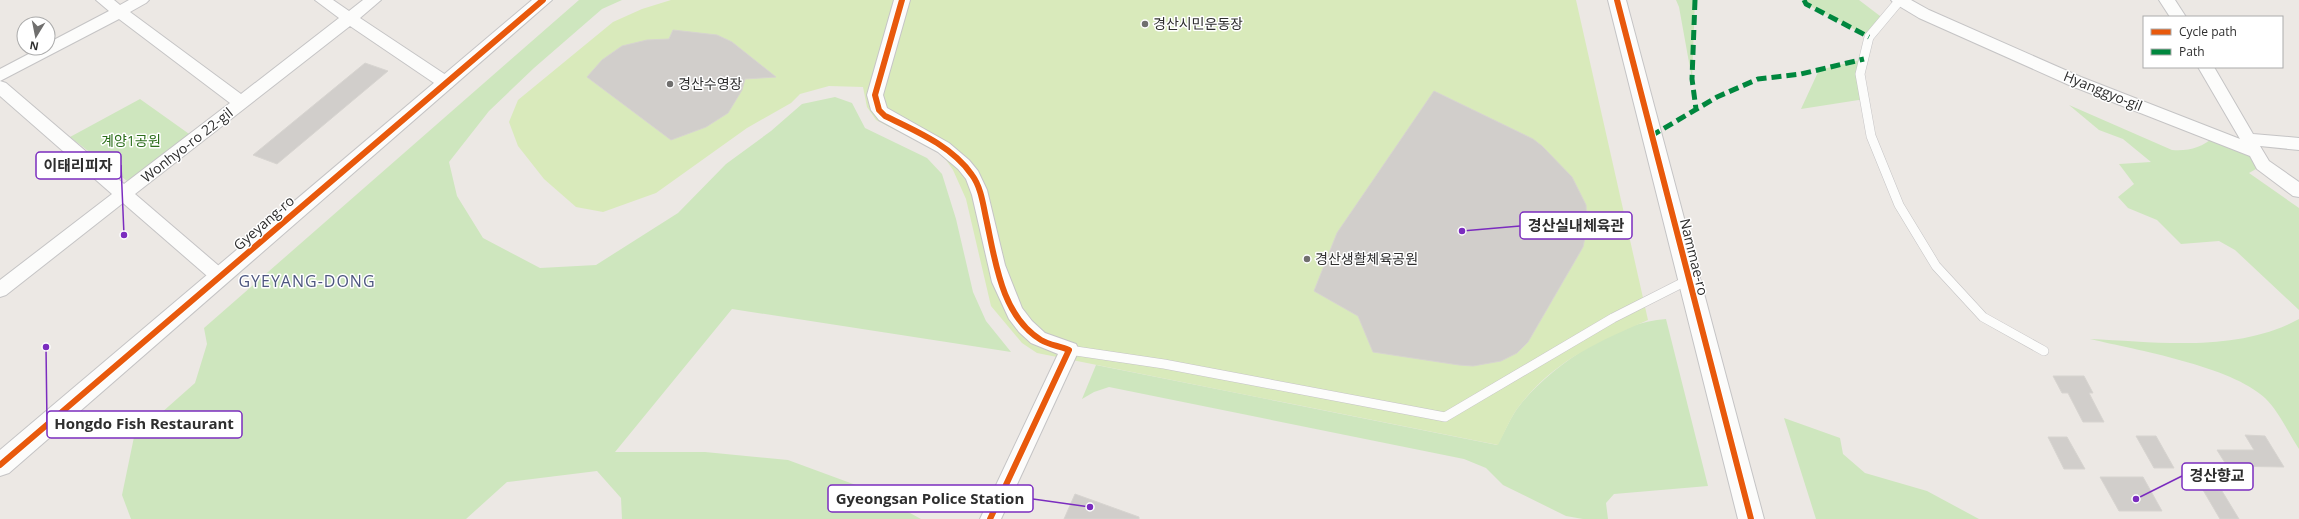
<svg xmlns="http://www.w3.org/2000/svg" width="2299" height="519" font-family="'Open Sans','Noto Sans KR',sans-serif">
<rect width="100%" height="100%" fill="#ece8e4"/>
<path fill="#cee6be" d="M579,0H622L602,9L534,68L489,111L449,162L457,196L483,238L540,268L596,265L678,213L726,164L771,131L802,104L835,97L852,103L865,128L927,158L942,174L956,219L973,292L986,321L1011,352L732,309L615,452H705L788,460L864,488L921,519H622L621,498L597,471L507,482L466,519H131L122,495L134,437L195,383L207,344L204,328Z
M1676,0H1695L1692,79L1679,7Z
M1804,0H1859L1884,19L1869,37L1806,4Z
M1864,59L1865,99L1801,109L1819,70Z
M140,99L192,136L131,184L70,137Z
M2069,105L2172,150C2190,151 2201,148 2215,136L2255,152L2263,165L2249,173L2299,208V310L2235,250L2219,241L2181,244L2157,220L2128,208L2118,197L2134,184L2119,164L2151,162L2123,139L2099,130Z
M1666,319L1708,486L1614,494L1606,503L1608,519H1583L1566,516L1503,485L1486,468L1464,459L1109,387L1094,392L1082,399L1096,365L1497,445C1505,432 1511,416 1520,405C1551,366 1616,322 1666,319Z
M2299,319V449C2289,434 2278,410 2265,398C2231,366 2136,350 2090,339C2158,342 2237,353 2299,319Z
M1784,418L1840,438L1843,454L1865,473L1927,491L1979,519H1816Z"/>
<path fill="#d9eabb" d="M671,0H1576L1648,320C1598,342 1555,360 1520,405C1511,416 1505,432 1498,445L1037,353L1022,343L991,306L966,199L953,170L942,154L876,120L867,107L863,87L829,86L800,94L791,103L747,128L656,193L603,212L576,207L544,179L518,146L509,122L518,100L613,22L642,9Z"/>
<path fill="#d1cecb" stroke="#d7d4d0" d="M673,30L717,35L732,42L776,77L745,79L742,90L728,113L706,127L671,140L587,77L602,60L622,46L647,40L669,39Z
M365,63L388,71L277,164L253,155Z
M1434,91L1533,139L1542,146L1572,177L1586,205L1587,228L1583,247L1528,342L1517,353L1501,361L1473,366L1459,365L1373,352L1358,316L1314,291L1337,233Z
M2053,376H2084L2093,393H2089L2104,422H2083L2068,393H2062Z
M2245,435L2265,436L2284,467L2227,466L2217,450H2254Z
M2136,436H2156L2174,468H2154Z
M2048,437H2067L2085,469H2064Z
M2100,477H2143L2162,511H2119Z
M2203,490L2222,491L2239,519H2220Z
M1075,494L1139,517V519H1064Z"/>
<g fill="none" stroke-linecap="round" stroke-linejoin="round">
<defs>
<path id="service" d="M1900,0L1869,37L1860,74L1871,136L1899,205L1936,266L1983,317L2044,351
M1069,350L1164,364L1445,417L1613,318L1688,280"/>
<path id="minor" d="M96,0H114L120,5L129,0H149L146,3L130,12L241,94L339,18L315,0H333L349,11L363,0H381L360,18L452,79L454,83L452,87L446,89L440,87L350,26L135,194L226,272L229,277L226,282L220,284L214,282L123,203L6,295L0,297V280L112,194L0,96V69L40,48H48V43L109,11ZM119,19L230,103L124,184L6,83L0,81Z
M894,0H910L883,95L887,108L949,143L969,160L978,171L987,190L1005,265L1022,308L1032,321L1045,333L1076,344L1079,350L1001,519H980L1058,354L1031,343L1019,332L1009,319L992,282L972,195L966,179L958,169L938,152L879,120L871,110L867,95Z
M1891,0H1911L1929,10L2081,77L2240,139L2198,67H2214L2253,134L2299,138V150L2260,146L2269,161L2299,182V197L2293,196L2257,169L2250,156L2069,85L1919,18L1894,3Z
M2159,0H2175L2186,17H2170Z"/>
<path id="tertiary" d="M532,0H552L9,473L0,476V450Z
M1608,0H1626L1764,519H1738Z"/>
</defs>
<use href="#service" stroke="#c5c4c5" stroke-width="10"/>
<use href="#minor" stroke="#c5c4c5" stroke-width="2"/>
<use href="#tertiary" stroke="#c5c4c5" stroke-width="2"/>
<use href="#service" stroke="#fcfcfb" stroke-width="9"/>
<use href="#minor" fill="#fcfcfb" fill-rule="evenodd"/>
<use href="#tertiary" fill="#fcfcfb" fill-rule="evenodd"/>
<path stroke="#00873e" stroke-width="5" stroke-dasharray="10 5" stroke-linecap="butt" d="M1695,0L1692,79L1696,109
M1804,0L1806,4L1869,37
M1651,136L1717,97L1758,79L1801,74L1864,59"/>
<defs>
<path id="cycleway" d="M902,0L875,95L879,110L885,116C916,131 952,146 972,175C981,187 983,204 986,218C995,259 1001,316 1041,340C1049,345 1060,346 1069,350L990,519
M1617,0L1751,519
M0,465L543,0"/>
</defs>
<use href="#cycleway" stroke="#fff" stroke-width="8"/>
<use href="#cycleway" stroke="#e8590c" stroke-width="6"/>
</g>
<g fill="#706f6e" stroke="#fff" stroke-width="1.5">
<circle cx="1145" cy="24" r="4"/>
<circle cx="670" cy="84" r="4"/>
<circle cx="1307" cy="259" r="4"/>
</g>
<g text-anchor="middle" stroke-width="3" stroke-linejoin="round" paint-order="stroke">
<g font-size="14" fill="#2e2e2e" stroke="#fff" text-anchor="start">
<text x="1153" y="29">경산시민운동장</text>
<text x="678" y="89">경산수영장</text>
<text x="1315" y="264">경산생활체육공원</text>
</g>
<g font-size="14" fill="#2e2e2e" stroke="#fff">
<text transform="translate(2103 91) rotate(22)" y="5">Hyanggyo-gil</text>
<text transform="translate(187 145) rotate(-38)" y="5">Wonhyo-ro 22-gil</text>
<text transform="translate(264 223) rotate(-41)" y="5">Gyeyang-ro</text>
<text transform="translate(1694 257) rotate(76)" y="5">Nammae-ro</text>
</g>
<g font-size="14" fill="#2c6e1b" stroke="#fff">
<text x="131" y="146">계양1공원</text>
</g>
<g font-size="16" letter-spacing="1" fill="#4d5680" stroke="#fff">
<text x="307" y="287">GYEYANG-DONG</text>
</g>
</g>
<path fill="none" stroke="#7b2cbf" stroke-width="1.5" d="M124 235L121 165M1462 231L1520 226M46 347L47 424M2136 499L2182 476M1090 507L1033 499"/>
<g fill="#7b2cbf" stroke="#fff" stroke-width="1.5">
<circle cx="124" cy="235" r="4"/>
<circle cx="1462" cy="231" r="4"/>
<circle cx="46" cy="347" r="4"/>
<circle cx="2136" cy="499" r="4"/>
<circle cx="1090" cy="507" r="4"/>
</g>
<g fill="#fff" stroke="#7b2cbf" stroke-width="1.5">
<rect x="36" y="152" width="85" height="27" rx="4"/>
<rect x="1520" y="212" width="112" height="27" rx="4"/>
<rect x="47" y="411" width="195" height="27" rx="4"/>
<rect x="2182" y="463" width="71" height="27" rx="4"/>
<rect x="828" y="485" width="205" height="27" rx="4"/>
</g>
<g font-size="15" text-anchor="middle" font-weight="bold" fill="#2e2e2e">
<text x="78" y="171">이태리피자</text>
<text x="1576" y="231">경산실내체육관</text>
<text x="144" y="429">Hongdo Fish Restaurant</text>
<text x="2217" y="481">경산향교</text>
<text x="930" y="504">Gyeongsan Police Station</text>
</g>
<rect x="2143" y="16" width="140" height="52" fill="#ffffff" stroke="#ababab"/>
<rect x="2151" y="29" width="20" height="6" fill="#e8590c" stroke="#ababab"/>
<text x="2179" y="36" font-size="12" fill="#2e2e2e">Cycle path</text>
<rect x="2151" y="49" width="20" height="6" fill="#00873e" stroke="#ababab"/>
<text x="2179" y="56" font-size="12" fill="#2e2e2e">Path</text>
<g transform="translate(36 36) rotate(190)"><circle r="19" fill="#ffffff" stroke="#ababab"/>
<path d="M0-3L7 15L0 10L-7 15Z" fill="#706f6e"/>
<text y="-6" font-size="11" font-weight="bold" text-anchor="middle" fill="#2e2e2e">N</text>
</g>
</svg>
